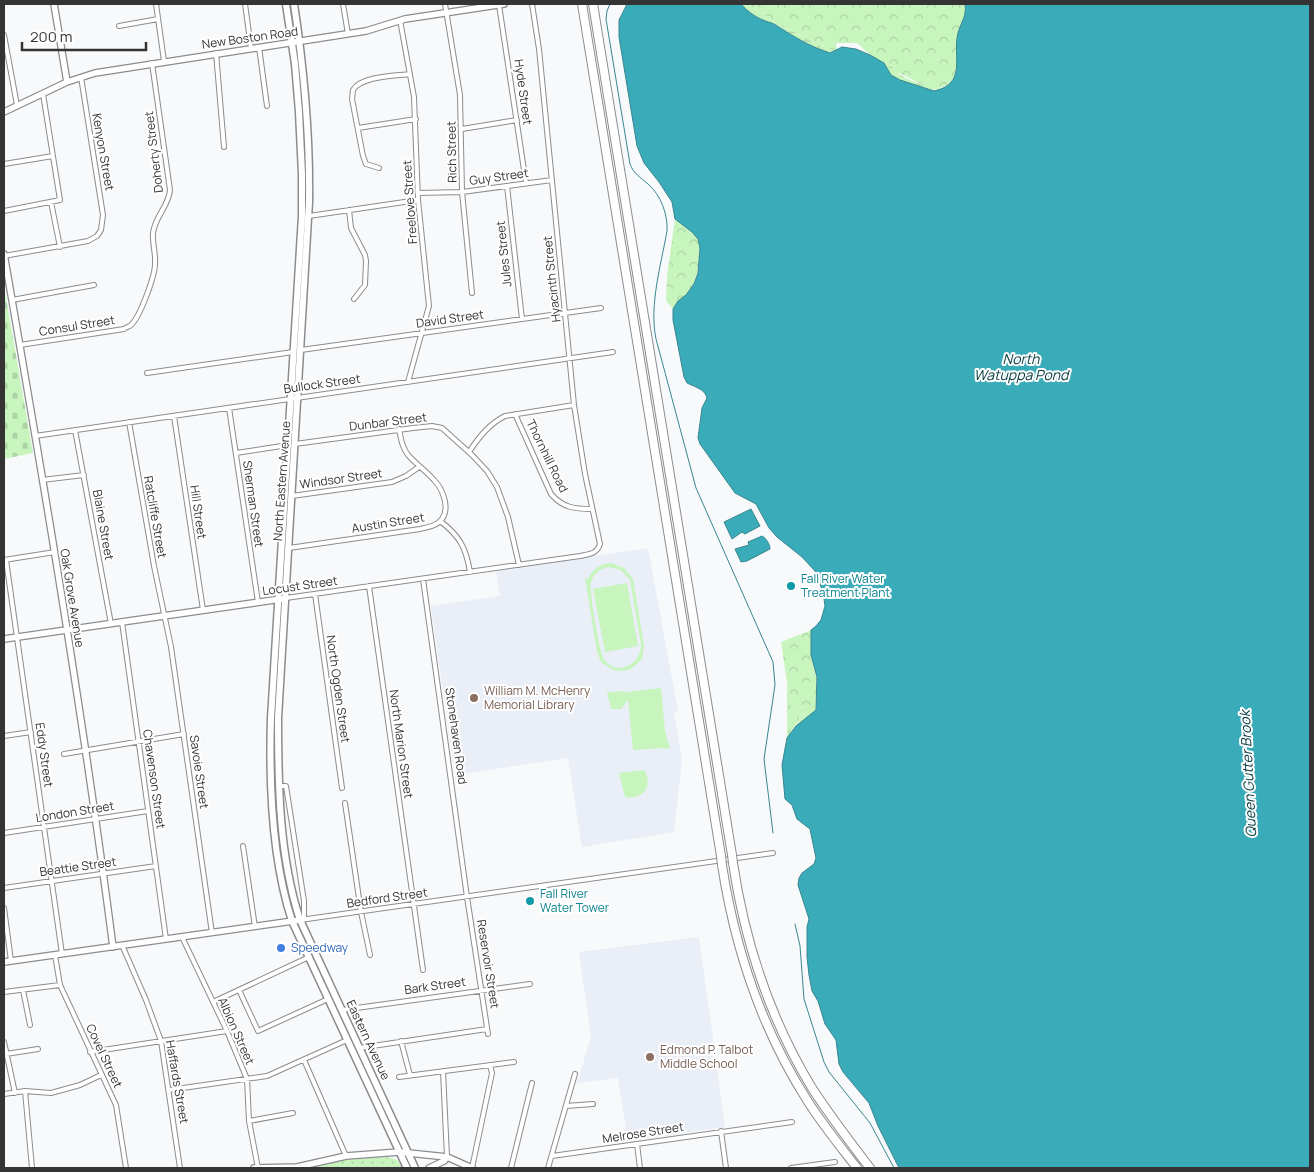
<svg xmlns="http://www.w3.org/2000/svg" width="1314" height="1172" font-family="Manrope,sans-serif">
<defs>
<pattern id="grass-tufts" width="24" height="20" patternUnits="userSpaceOnUse" patternTransform="scale(1.25)"><rect width="24" height="20" fill="#c8f5be"/><path d="M3 7l-1-3M5 7V3M7 7l1-3M15 17l-1-3M17 17v-4M19 17l1-3" fill="none" stroke="#acd3a4"/></pattern>
<pattern id="forest-crowns" width="20" height="18" patternUnits="userSpaceOnUse" patternTransform="scale(1.25)"><rect width="20" height="18" fill="#c8f5be"/><path d="M2 6a3 3 0 1 1 6 0M12 15a3 3 0 1 1 6 0" fill="none" stroke="#acd3a4"/></pattern>
<pattern id="wetland-marsh" width="20" height="14" patternUnits="userSpaceOnUse" patternTransform="scale(1.25)"><rect width="20" height="14" fill="#c8f5be"/><path d="M1 5h8M5 5V1M11 12h8M15 12V8" fill="none" stroke="#acd3a4"/></pattern>
<pattern id="cemetery-stones" width="16" height="16" patternUnits="userSpaceOnUse" patternTransform="scale(1.25)"><rect width="16" height="16" fill="#c8f5be"/><path d="M2 7V4a2 2 0 0 1 4 0v3zM10 15v-3a2 2 0 0 1 4 0v3z" fill="#acd3a4"/></pattern>
<pattern id="park-dots" width="8" height="8" patternUnits="userSpaceOnUse" patternTransform="scale(1.25)"><rect width="8" height="8" fill="#c8f5be"/><path d="M2 2h.1M6 6h.1" fill="none" stroke="#acd3a4" stroke-width="1.8" stroke-linecap="round"/></pattern>
</defs>
<rect width="100%" height="100%" fill="#f8f9fb"/>
<path fill="#e9eef7" d="M648,548L678,711L674,712L682,759L674,832L582,847L568,758L455,775L431,606L500,596L496,571Z
M699,937L725,1127L628,1141L618,1078L577,1083L591,1037L579,952Z"/>
<path fill="url(#grass-tufts)" d="M787,683L793,705L805,707V711L787,738Z"/>
<path fill="url(#forest-crowns)" d="M748,4H965C968,20 958,24 958,37C957,46 960,56 958,64C950,107 917,80 894,71L889,63C877,64 865,50 857,43H836L837,50L834,51L779,25Z
M675,219C682,226 694,230 698,240C701,245 699,253 699,259C698,273 696,284 686,295C681,300 677,302 673,309L666,301L667,276Z
M811,630V658L817,677L816,710L796,726L805,711V707L793,705L787,683L781,642Z"/>
<path fill="url(#wetland-marsh)" d="M741,4H748L779,25L834,51L830,53C806,45 795,37 774,24C770,22 767,22 763,20C755,17 746,10 741,4Z
M884,63H889C898,79 924,86 942,88C931,94 899,83 890,74C887,71 886,67 884,63Z"/>
<path fill="url(#cemetery-stones)" d="M4,286L33,453L4,459Z"/>
<path fill="url(#park-dots)" d="M387,1157L397,1160L403,1168H309L343,1160Z"/>
<path fill="#c8f5be" fill-rule="evenodd" d="M611,563L624,568L633,579L644,645L642,659L631,669L624,671L613,670L601,662L597,652L585,578L588,579C593,569 600,564 611,563ZM608,567L621,570L630,580L641,645C641,665 616,677 604,659C599,652 589,590 591,582C593,574 600,569 608,567Z
M627,583L638,646L605,652L593,589Z
M661,688L665,731L670,748L667,749L665,748L633,750L628,700L621,709H611L607,692L625,691L627,694V692Z
M644,770C654,785 643,801 625,797L619,773Z"/>
<path fill="#3aabb8" stroke="#388791" d="M627,4H741C746,10 755,17 763,20C767,22 770,22 774,24C795,37 806,45 830,53L842,47L856,49L870,55L884,63L891,75L900,80L934,91C968,84 952,55 958,33C961,22 967,16 965,4H1310V1168H899L878,1126L869,1103L843,1072L839,1064L836,1040L825,1024L818,1001L812,991L809,975L807,957V927L809,919L798,885L799,878L802,873L814,864L816,858L810,829L797,819L792,805L785,799L782,765L787,738L796,726L816,710L817,677L811,655V630L816,626L821,620L825,606L823,592L815,571L802,557L777,537L769,528L756,504L735,493L700,444L698,438L702,408L707,398C705,389 695,387 687,383L684,377L673,320V309L678,301L686,295L694,284L698,273L700,248L698,239L692,232L675,219L672,202L659,182L644,163L637,146L619,37V20Z
M751,509L760,526L745,534L742,532L732,539L724,522Z
M762,536C766,538 770,544 770,549L747,561L741,562L735,549L749,545L748,542Z"/>
<g fill="none" stroke-linecap="round" stroke-linejoin="round">
<path stroke="#388791" stroke-width="1" d="M610,4L607,11L606,19L630,164C633,173 641,178 648,184C661,195 668,215 667,231C661,265 649,305 656,339L696,488L773,662L775,685L764,759L773,833
M795,924L800,946L804,999L824,1062L829,1072L870,1123L894,1168"/>
<defs>
<path id="street" d="M156,4L164,61
M245,4L251,48
M343,4L348,34
M445,4L460,95L462,192L472,293
M499,5L526,183
M400,20L414,97L418,200L429,306L408,382
M119,26L158,19
M4,35L17,105
M259,47L267,106
M216,53L224,147
M358,128L416,119
M462,129L517,120
M4,164L53,156
M379,168L366,164L363,156L352,99L353,90C361,76 395,76 410,74
M507,186L522,319
M418,193L462,192L552,180
M51,202L60,247
M349,210L351,228L365,255L366,261L365,285L354,299
M4,211L60,200L43,94
M309,216L418,200
M4,256L88,241L97,236L101,230L103,215L81,77
M12,300L94,285
M20,345L124,329C126,327 129,327 131,325C140,317 155,276 155,264C156,254 152,243 153,233C155,216 169,206 170,190L152,63
M301,350L601,308
M147,373L293,352
M229,408L258,602
M515,414L551,494C563,508 575,509 592,509
M174,416L203,610
M129,422L154,566L171,647L212,933
M75,430L111,624
M35,436L613,352
M295,444L413,428L432,426L442,428L472,455L487,471L497,487L508,517L519,565
M469,452C479,437 489,424 505,416L574,405
M236,453L288,445
M42,480L84,475
M292,496L392,482L406,476L419,467
M440,521C460,536 466,548 470,572
M289,548L420,529C428,527 437,526 442,519C450,508 443,489 434,480C426,471 416,464 408,455C402,447 401,439 399,429
M4,560L55,552
M6,560L62,954
M423,579L467,897L488,1034
M369,586L423,970
M315,594L342,788
M286,598L580,556C589,554 597,554 600,544L585,474L574,405L539,49L532,4
M122,622L166,939
M4,736L31,732
M64,754L184,734
M279,786H286L304,901V920
M345,803L361,912L370,955
M4,833L148,811
M243,846L255,927
M4,888L156,866
M4,908L11,961
M300,920L773,853
M182,937L227,1031L247,1079L249,1121L258,1168
M122,945L146,1000L161,1041L180,1168
M55,955L60,985L116,1105L126,1168
M23,990L30,1025
M239,990L258,1031L328,999
M4,992L60,985
M213,1002L309,957
M342,1010L530,984
M401,1041L410,1075
M4,1042L15,1093
M359,1048L487,1029
M90,1052L227,1031
M6,1054L38,1049
M304,1060L346,1156
M443,1071L447,1157
M399,1077L514,1062
M169,1090L267,1076L347,1040
M25,1091L32,1168
M4,1094L25,1091L51,1093L80,1085L101,1075
M566,1106L593,1104
M249,1121L293,1113
M721,1131L726,1168
M637,1144L640,1168
M552,1156L792,1122
M472,1168L492,1073L490,1065
M511,1168L532,1083
M548,1168L575,1074
M791,1168L835,1162"/>
<path id="secondary" d="M54,4L67,82
M4,112L67,82L95,73L366,31L405,19L504,4
M4,254C44,484 83,715 113,947
M4,639L281,599
M4,962L300,920
M254,1168L297,1167L346,1156L399,1152L447,1157L472,1168
M429,1168L444,1161L447,1157"/>
<path id="primary" d="M286,4L295,64L299,112L302,174V216L271,718C269,782 272,860 292,921L407,1168
M294,4C304,70 310,135 309,202L278,718C278,785 279,856 300,920L415,1168"/>
<path id="highway" d="M582,4L721,856
M593,4L732,855
M733,863C745,943 770,1019 812,1088C830,1116 850,1142 870,1168
M722,865C735,949 761,1028 807,1100C822,1124 840,1146 857,1168"/>
</defs>
<use href="#street" stroke="#8b8c8e" stroke-width="6"/>
<use href="#secondary" stroke="#8b8c8e" stroke-width="8"/>
<use href="#primary" stroke="#8b8c8e" stroke-width="9"/>
<use href="#highway" stroke="#8b8c8e" stroke-width="10"/>
<use href="#street" stroke="#fff" stroke-width="4"/>
<use href="#secondary" stroke="#fff" stroke-width="5.5"/>
<use href="#primary" stroke="#fff" stroke-width="6"/>
<use href="#highway" stroke="#fff" stroke-width="8"/>
<defs>
<path id="highway-bridge" d="M732,855L733,863
M721,856L722,865"/>
</defs>
<use href="#highway-bridge" stroke="#8b8c8e" stroke-width="10" stroke-linecap="butt"/>
<use href="#highway-bridge" stroke="#fff" stroke-width="8"/>
</g>
<g fill="#0f9aa8" stroke="#fff" stroke-width="2">
<circle cx="791" cy="586" r="5"/>
<circle cx="530" cy="901" r="5"/>
</g>
<g fill="#8d6e63" stroke="#fff" stroke-width="2">
<circle cx="474" cy="698" r="5"/>
<circle cx="650" cy="1057" r="5"/>
</g>
<circle fill="#3f7fe0" stroke="#fff" stroke-width="2" cx="281" cy="948" r="5"/>
<g text-anchor="middle" stroke-width="4" stroke-linejoin="round" paint-order="stroke">
<g font-size="12" fill="#343435" stroke="#fff">
<text transform="translate(250 38) rotate(-8)" y="4">New Boston Road</text>
<text transform="translate(523 92) rotate(82)" y="4">Hyde Street</text>
<text transform="translate(103 152) rotate(80)" y="4">Kenyon Street</text>
<text transform="translate(154 152) rotate(-97)" y="4">Doherty Street</text>
<text transform="translate(452 152) rotate(-91)" y="4">Rich Street</text>
<text transform="translate(499 177) rotate(-8)" y="4">Guy Street</text>
<text transform="translate(410 202) rotate(-94)" y="4">Freelove Street</text>
<text transform="translate(504 254) rotate(-96)" y="4">Jules Street</text>
<text transform="translate(552 279) rotate(-96)" y="4">Hyacinth Street</text>
<text transform="translate(450 319) rotate(-8)" y="4">David Street</text>
<text transform="translate(77 326) rotate(-9)" y="4">Consul Street</text>
<text transform="translate(322 384) rotate(-8)" y="4">Bullock Street</text>
<text transform="translate(388 422) rotate(-7)" y="4">Dunbar Street</text>
<text transform="translate(547 456) rotate(64)" y="4">Thornhill Road</text>
<text transform="translate(341 479) rotate(-8)" y="4">Windsor Street</text>
<text transform="translate(282 481) rotate(-86)" y="4">North Eastern Avenue</text>
<text transform="translate(253 504) rotate(82)" y="4">Sherman Street</text>
<text transform="translate(198 512) rotate(82)" y="4">Hill Street</text>
<text transform="translate(155 517) rotate(80)" y="4">Ratcliffe Street</text>
<text transform="translate(388 523) rotate(-9)" y="4">Austin Street</text>
<text transform="translate(103 525) rotate(80)" y="4">Blaine Street</text>
<text transform="translate(300 586) rotate(-8)" y="4">Locust Street</text>
<text transform="translate(72 598) rotate(81)" y="4">Oak Grove Avenue</text>
<text transform="translate(338 689) rotate(82)" y="4">North Ogden Street</text>
<text transform="translate(456 736) rotate(82)" y="4">Stonehaven Road</text>
<text transform="translate(401 744) rotate(82)" y="4">North Marion Street</text>
<text transform="translate(44 755) rotate(82)" y="4">Eddy Street</text>
<text transform="translate(199 772) rotate(82)" y="4">Savoie Street</text>
<text transform="translate(154 779) rotate(82)" y="4">Chavenson Street</text>
<text transform="translate(75 812) rotate(-9)" y="4">London Street</text>
<text transform="translate(78 867) rotate(-8)" y="4">Beattie Street</text>
<text transform="translate(387 898) rotate(-8)" y="4">Bedford Street</text>
<text transform="translate(488 964) rotate(81)" y="4">Reservoir Street</text>
<text transform="translate(435 986) rotate(-8)" y="4">Bark Street</text>
<text transform="translate(236 1031) rotate(66)" y="4">Albion Street</text>
<text transform="translate(368 1040) rotate(65)" y="4">Eastern Avenue</text>
<text transform="translate(104 1056) rotate(65)" y="4">Covel Street</text>
<text transform="translate(177 1082) rotate(80)" y="4">Haffards Street</text>
<text transform="translate(643 1133) rotate(-9)" y="4">Melrose Street</text>
</g>
<g font-size="12" fill="#0d838f" stroke="#fff" text-anchor="start">
<text x="801" y="583">Fall River Water<tspan x="801" dy="14">Treatment Plant</tspan></text>
<text x="540" y="898">Fall River<tspan x="540" dy="14">Water Tower</tspan></text>
</g>
<g font-size="12" fill="#785e54" stroke="#fff" text-anchor="start">
<text x="484" y="695">William M. McHenry<tspan x="484" dy="14">Memorial Library</tspan></text>
<text x="660" y="1054">Edmond P. Talbot<tspan x="660" dy="14">Middle School</tspan></text>
</g>
<g font-size="12" fill="#366cbe" stroke="#fff" text-anchor="start">
<text x="291" y="952">Speedway</text>
</g>
<g font-size="14" font-style="italic" fill="#02383d" stroke="#fff">
<text x="1021" y="364">North<tspan x="1021" dy="16">Watuppa Pond</tspan></text>
<text transform="translate(1248 774) rotate(-93)" y="5">Queen Gutter Brook</text>
</g>
</g>
<rect width="1314" height="1172" fill="none" stroke="#343435" stroke-width="10"/>
<path d="M22 42v8h124v-8" fill="none" stroke="#343435" stroke-width="2.5"/>
<text x="30" y="42" font-size="15" fill="#343435" stroke="#ffffff" stroke-width="4" paint-order="stroke">200 m</text>
</svg>
